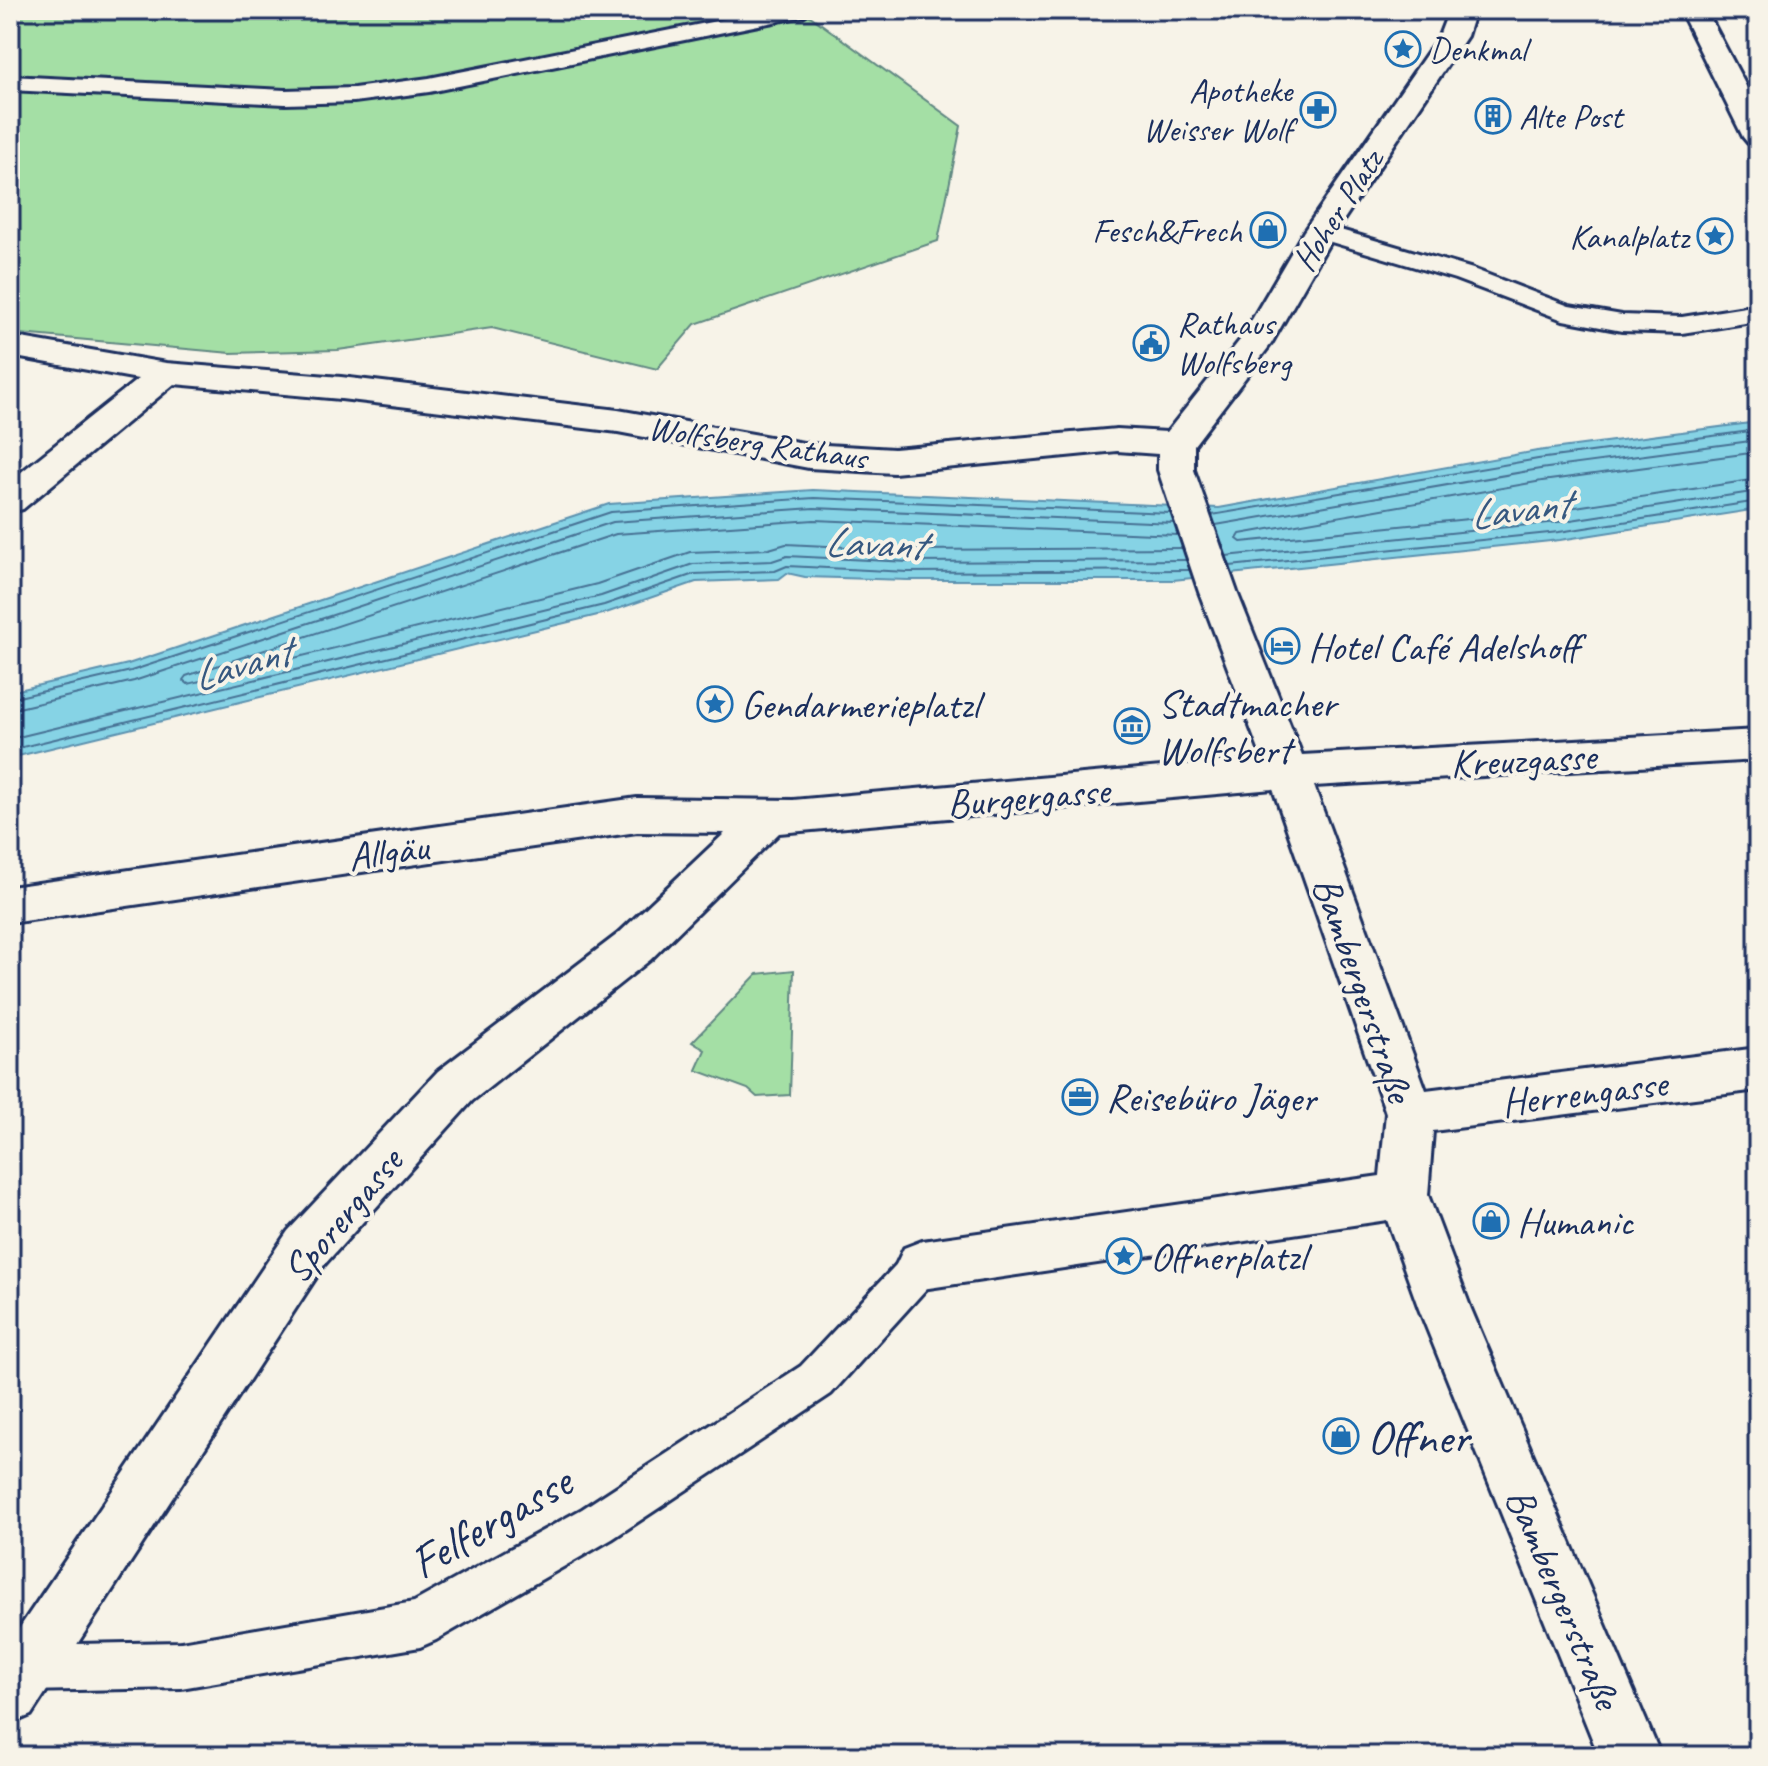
<svg xmlns="http://www.w3.org/2000/svg" width="1768" height="1766" font-family="Caveat,sans-serif">
<rect width="100%" height="100%" fill="#f7f3e8"/>
<filter id="ink" filterUnits="userSpaceOnUse"><feTurbulence type="fractalNoise" baseFrequency=".0125" numOctaves="2"/><feDisplacementMap in="SourceGraphic" scale="16" xChannelSelector="R" yChannelSelector="G"/><feConvolveMatrix kernelMatrix="1 2 1 2 8 2 1 2 1" color-interpolation-filters="sRGB"/></filter>
<g filter="url(#ink)">
<path fill="#a4dfa5" stroke="#608782" stroke-width="2" d="M10,10H802L961,126L938,241L695,324L657,369L492,328L338,350L231,353L21,334L10,332Z
M794,970L790,1095L757,1097L748,1089L696,1070L705,1050L692,1042L757,974Z"/>
<path fill="#86d3e5" stroke="#5b91af" stroke-width="2" d="M1758,422V509L1560,540L1173,580H908L805,577L787,573L779,579L696,582L606,613L10,758V692L128,664L609,504L813,490L1219,508L1537,451Z"/>
<g fill="none" stroke-linecap="round" stroke-linejoin="round">
<path stroke="#467194" stroke-width="2" d="M1758,452L1542,481L1240,534L1237,539L1241,542L1556,510L1758,479
M1212,515L1538,459L1758,430
M1216,525L1540,469L1758,440
M1178,535L814,520L616,534L186,676L183,680L188,684L597,584L690,552L769,549L786,544L909,550L1182,548
M1226,556L1558,522L1758,491
M1230,566L1559,532L1758,501
M10,699L131,671L611,512L814,498L1170,513
M10,710L134,681L613,522L814,508L1174,523
M10,739L601,596L693,564L772,561L787,556L909,562L1186,560
M10,750L604,605L694,574L775,571L787,566L908,572L1189,570"/>
<defs>
<path id="lane" d="M772,10H813L803,16L429,92L354,102L285,104L10,90V76L285,90L354,88L429,78Z
M1320,224L1473,269L1569,306L1622,315L1682,317L1758,305V321L1682,333L1622,331L1563,320L1455,279L1311,236L1308,231L1311,226Z
M922,1246L936,1252L942,1265L936,1278L831,1394L612,1539L436,1640L420,1647L181,1688L25,1691L10,1685V1651L25,1645L181,1642L414,1602L582,1509L801,1366L908,1252Z"/>
<path id="street" d="M1449,10H1475L1467,36L1336,231L1271,344L1194,445V470L1237,592L1302,755L1758,730V760L1314,786L1426,1090L1758,1048V1090L1433,1131L1428,1195L1471,1309L1661,1756H1599L1419,1309L1387,1220L922,1289L904,1282L896,1265L904,1248L922,1241L1380,1176L1386,1113L1273,789L779,833L650,960L472,1101L324,1265L31,1715L10,1724V1642L288,1231L438,1071L618,934L725,833L637,832L10,923V887L637,798L793,800L1262,758L1199,592L1158,470V454L1117,451L894,473L809,468L618,432L341,399L174,384L23,509L10,512V481L138,379L10,356V336L166,363L341,377L618,410L809,444L894,449L1117,429L1167,432L1240,340L1304,231L1439,36Z
M1680,10H1706L1758,109V146L1748,143L1743,137Z"/>
</defs>
<use href="#lane" stroke="#1b2f5e" stroke-width="6"/>
<use href="#street" stroke="#1b2f5e" stroke-width="6"/>
<use href="#lane" fill="#f7f3e8" fill-rule="evenodd"/>
<use href="#street" fill="#f7f3e8" fill-rule="evenodd"/>
</g>
</g>
<defs>
<symbol id="sight-ring" viewBox="-11 -11 22 22"><circle r="9.5" fill="#f7f3e8" stroke="#1f6fb2" stroke-width="1.5"/><path d="M0-6L1.8-2.2L6-1.7L2.9 1.2L3.7 5.4L0 3.3L-3.7 5.4L-2.9 1.2L-6-1.7L-1.8-2.2Z" fill="#1f6fb2"/></symbol>
<symbol id="pharmacy-ring" viewBox="-11 -11 22 22"><circle r="9.5" fill="#f7f3e8" stroke="#1f6fb2" stroke-width="1.5"/><path d="M-2-6h4v4h4v4h-4v4h-4v-4h-4v-4h4Z" fill="#1f6fb2"/></symbol>
<symbol id="building-ring" viewBox="-11 -11 22 22"><circle r="9.5" fill="#f7f3e8" stroke="#1f6fb2" stroke-width="1.5"/><path d="M-4-6H4V6H1V3H-1V6H-4ZM-2.5-4.3h1.7v1.8h-1.7ZM.8-4.3h1.7v1.8H.8ZM-2.5-1h1.7V.8h-1.7ZM.8-1h1.7V.8H.8Z" fill="#1f6fb2"/></symbol>
<symbol id="shop-ring" viewBox="-11 -11 22 22"><circle r="9.5" fill="#f7f3e8" stroke="#1f6fb2" stroke-width="1.5"/><path d="M-5-2.5h2.3a2.7 3.5 0 0 1 5.4 0H5L5.5 6h-11ZM-1.5-2.5h3a1.5 2.3 0 0 0-3 0Z" fill="#1f6fb2"/></symbol>
<symbol id="civic-ring" viewBox="-11 -11 22 22"><circle r="9.5" fill="#f7f3e8" stroke="#1f6fb2" stroke-width="1.5"/><path d="M-.6-6.5H3V-4.5H.6V-3L4-1V1h2V6H-6V1h2V-1L-.6-3ZM-1.2 2.5V6h2.4V2.5Z" fill="#1f6fb2"/></symbol>
<symbol id="hotel-ring" viewBox="-11 -11 22 22"><circle r="9.5" fill="#f7f3e8" stroke="#1f6fb2" stroke-width="1.5"/><path d="M-6-4.5h1.5V1H6V5H4.5V3h-9V5H-6ZM-4 0a1.8 1.8 0 1 1 3.6 0ZM.5 0V-2.5h3Q6-2.5 6 0Z" fill="#1f6fb2"/></symbol>
<symbol id="museum-ring" viewBox="-11 -11 22 22"><circle r="9.5" fill="#f7f3e8" stroke="#1f6fb2" stroke-width="1.5"/><path d="M0-6L6-3V-2H-6V-3ZM-5-1h2V3h-2ZM-1-1h2V3h-2ZM3-1h2V3H3ZM-6 4H6V6H-6Z" fill="#1f6fb2"/></symbol>
<symbol id="office-ring" viewBox="-11 -11 22 22"><circle r="9.5" fill="#f7f3e8" stroke="#1f6fb2" stroke-width="1.5"/><path d="M-6-3h4V-5.5h4V-3h4V5H-6ZM-1-4.5V-3h2v-1.5ZM-6 0V1H6V0Z" fill="#1f6fb2"/></symbol>
</defs>
<g fill-rule="evenodd">
<use href="#sight-ring" x="1383" y="29" width="40" height="40"/>
<use href="#pharmacy-ring" x="1298" y="90" width="40" height="40"/>
<use href="#building-ring" x="1473" y="96" width="40" height="40"/>
<use href="#shop-ring" x="1248" y="210" width="40" height="40"/>
<use href="#sight-ring" x="1695" y="216" width="40" height="40"/>
<use href="#civic-ring" x="1131" y="323" width="40" height="40"/>
<use href="#hotel-ring" x="1262" y="626" width="40" height="40"/>
<use href="#sight-ring" x="695" y="684" width="40" height="40"/>
<use href="#museum-ring" x="1112" y="706" width="40" height="40"/>
<use href="#office-ring" x="1060" y="1077" width="40" height="40"/>
<use href="#shop-ring" x="1471" y="1201" width="40" height="40"/>
<use href="#sight-ring" x="1104" y="1236" width="40" height="40"/>
<use href="#shop-ring" x="1321" y="1416" width="40" height="40"/>
</g>
<g text-anchor="middle" stroke-width="8" stroke-linejoin="round" paint-order="stroke">
<g font-size="34" fill="#1b2f5e" stroke="#f7f3e8" text-anchor="start">
<text x="1429" y="61">Denkmal</text>
<text x="1292" y="102" text-anchor="end">Apotheke<tspan x="1292" dy="39">Weisser Wolf</tspan></text>
<text x="1519" y="128">Alte Post</text>
<text x="1242" y="242" text-anchor="end">Fesch&amp;Frech</text>
<text x="1689" y="248" text-anchor="end">Kanalplatz</text>
<text x="1177" y="335">Rathaus<tspan x="1177" dy="39">Wolfsberg</tspan></text>
</g>
<g font-size="34" fill="#1b2f5e" stroke="#f7f3e8">
<text transform="translate(1337 210) rotate(-57)" y="12">Hoher Platz</text>
<text transform="translate(758 442) rotate(8)" y="12">Wolfsberg Rathaus</text>
</g>
<g font-size="40" fill="#1b2f5e" stroke="#f7f3e8" text-anchor="start">
<text x="1308" y="660">Hotel Café Adelshoff</text>
<text x="1158" y="717">Stadtmacher<tspan x="1158" dy="46">Wolfsbert</tspan></text>
<text x="741" y="718">Gendarmerieplatzl</text>
<text x="1106" y="1111">Reisebüro Jäger</text>
<text x="1517" y="1235">Humanic</text>
<text x="1150" y="1270">Offnerplatzl</text>
</g>
<g font-size="40" fill="#1b2f5e" stroke="#f7f3e8">
<text transform="translate(1523 759) rotate(-3)" y="14">Kreuzgasse</text>
<text transform="translate(1028 796) rotate(-5)" y="14">Burgergasse</text>
<text transform="translate(388 851) rotate(-8)" y="14">Allgäu</text>
<text transform="translate(1364 989) rotate(71)" y="14">Bambergerstraße</text>
<text transform="translate(1584 1092) rotate(-7)" y="14">Herrengasse</text>
<text transform="translate(342 1215) rotate(-50)" y="14">Sporergasse</text>
<text transform="translate(1564 1598) rotate(67)" y="14">Bambergerstraße</text>
</g>
<g font-size="42" font-style="italic" fill="#365880" stroke="#f7f3e8">
<text transform="translate(1519 508) rotate(-7)" y="15">Lavant</text>
<text transform="translate(874 542) rotate(2)" y="15">Lavant</text>
<text transform="translate(241 663) rotate(-16)" y="15">Lavant</text>
</g>
<g font-size="48" fill="#1b2f5e" stroke="#f7f3e8" text-anchor="start">
<text x="1367" y="1453">Offner</text>
</g>
<g font-size="48" fill="#1b2f5e" stroke="#f7f3e8">
<text transform="translate(490 1521) rotate(-30)" y="17">Felfergasse</text>
</g>
</g>
<rect width="1768" height="1766" fill="none" stroke="#f7f3e8" stroke-width="40"/>
<rect x="20" y="20" width="1728" height="1726" fill="none" stroke="#1b2f5e" stroke-width="3" filter="url(#ink)"/>
</svg>
